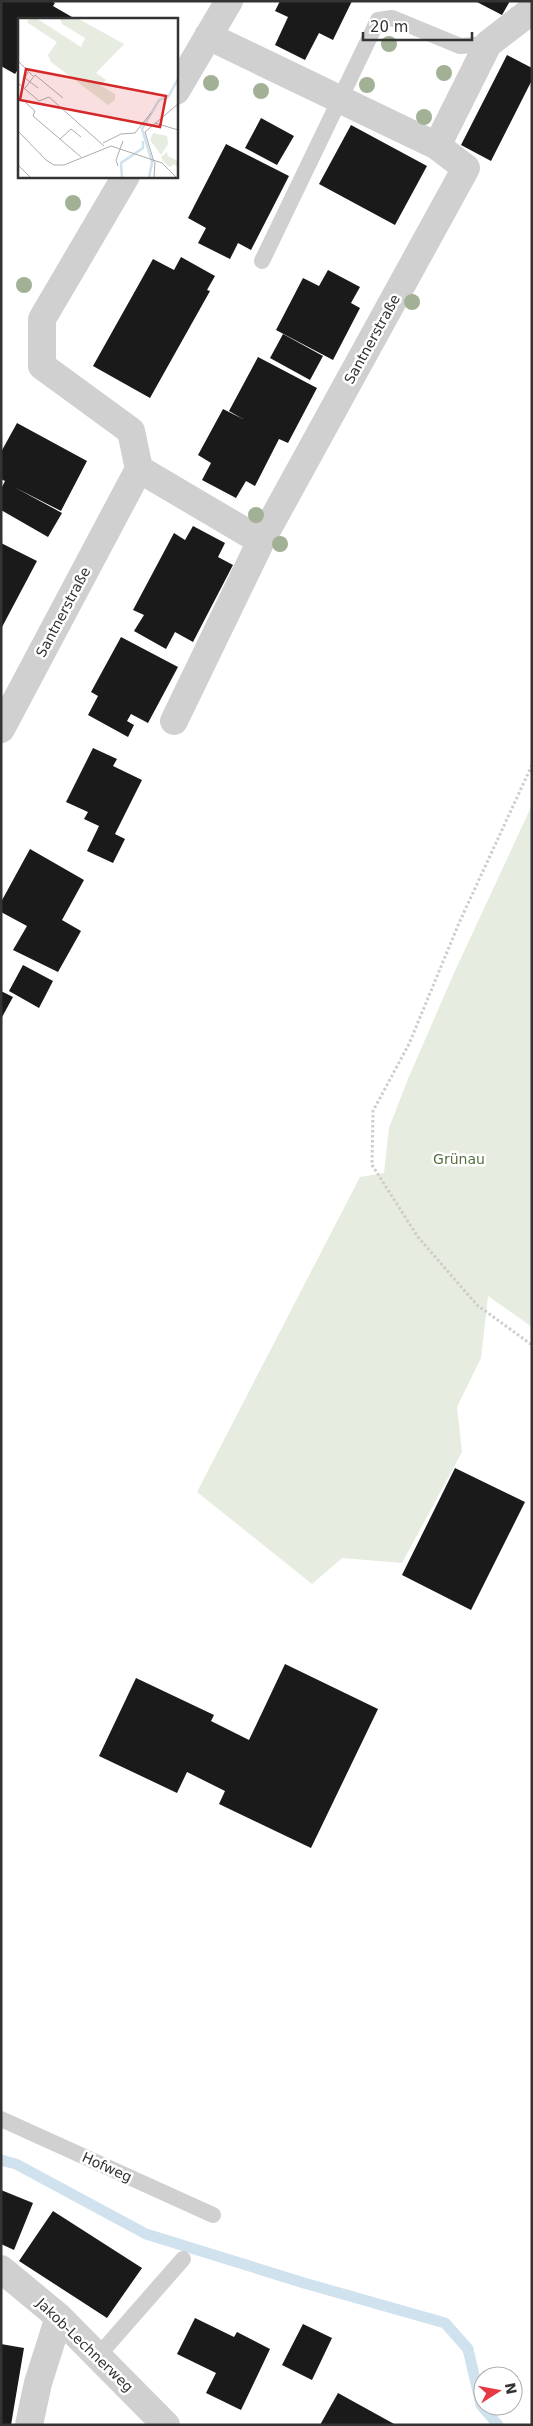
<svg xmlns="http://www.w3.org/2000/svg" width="533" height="2426" font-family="'DejaVu Sans',sans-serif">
<rect width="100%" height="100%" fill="#fff"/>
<path fill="#e6ecdf" d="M532,805V1327L488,1296L481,1358L457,1407L462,1452L402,1563L342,1558L312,1584L197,1492L360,1177L384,1173L389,1128L408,1079L454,973Z"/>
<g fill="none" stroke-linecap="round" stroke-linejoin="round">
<path stroke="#cfe2ee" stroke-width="11" d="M1,2160L16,2164L146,2234L304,2283L445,2323L468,2349L481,2405L498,2425"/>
</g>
<path fill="#1a1a1a" d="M1,1H51L55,3L53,6L72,17L71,19H19V72L17,71L15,74L1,66Z
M280,1H352L333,40L319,33L305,60L275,45L288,17L275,11Z
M475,1H510L502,15Z
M507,55L532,68V80L491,161L461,145Z
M261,118L294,136L277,165L245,148Z
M351,125L427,166L395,225L319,184Z
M226,144L289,176L251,250L238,243L230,259L198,243L206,228L188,218Z
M181,257L215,276L207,290L210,291L150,398L93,366L153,259L174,270Z
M328,270L360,287L351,303L360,308L333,360L276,330L303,278L319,286Z
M283,334L323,356L310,380L270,358Z
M258,357L317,388L288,443L279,439L255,486L246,481L236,498L202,480L211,463L198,455L223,409L243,419L229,411Z
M17,423L87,461L61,511L14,487L62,513L48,537L1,510V489L5,481L1,479V452Z
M193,526L225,543L218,557L233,565L193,642L175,632L166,649L134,631L144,615L133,610L174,533L185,540Z
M1,543L37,561L1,629Z
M121,637L178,667L148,723L131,714L127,721L134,725L128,737L88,715L98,696L91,692Z
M93,748L117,759L113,766L142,780L115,834L125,839L113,863L87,851L99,826L84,819L88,812L66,802Z
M30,849L84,880L62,920L81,931L58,972L13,950L27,926L1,912V902Z
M23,965L53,981L39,1008L9,991Z
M1,991L13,997L1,1019Z
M455,1468L525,1502L471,1610L402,1575Z
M285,1664L378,1709L311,1848L219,1804L225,1791L187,1772L177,1793L99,1756L136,1678L214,1715L211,1721L249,1740Z
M1,2190L33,2203L14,2250L1,2244Z
M53,2211L142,2268L107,2318L19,2261Z
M195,2318L234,2337L237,2332L270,2349L241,2410L206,2393L216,2373L177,2354Z
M303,2324L332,2338L312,2380L282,2365Z
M1,2344L24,2348L11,2425H1Z
M338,2393L396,2425H320Z"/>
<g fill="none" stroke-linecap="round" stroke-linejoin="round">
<path stroke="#cdcdcd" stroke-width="3" stroke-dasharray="2.5 2.5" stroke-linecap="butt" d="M532,765L459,923L409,1044L373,1111L372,1165L418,1237L477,1305L532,1345"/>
<path stroke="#d0d0d0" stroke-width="16" d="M262,261L378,20L392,18L460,46L488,44
M1,2119L213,2215
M98,2356L183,2259"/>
<path stroke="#d0d0d0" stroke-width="28" d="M176,91L229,1
M437,146L488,44L532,10
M139,469L261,541
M174,721L261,541L466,168L437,146L208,36
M1,729L139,469L131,431L42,366V319L126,176
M1,2269L59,2317L166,2425
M29,2425L38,2383L59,2317"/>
</g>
<g fill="#a2b095">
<circle cx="389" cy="44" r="8"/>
<circle cx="444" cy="73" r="8"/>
<circle cx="211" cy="83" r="8"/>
<circle cx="367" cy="85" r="8"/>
<circle cx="261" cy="91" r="8"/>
<circle cx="424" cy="117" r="8"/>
<circle cx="73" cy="203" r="8"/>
<circle cx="24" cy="285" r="8"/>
<circle cx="412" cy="302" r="8"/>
<circle cx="256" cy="515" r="8"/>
<circle cx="280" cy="544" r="8"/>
</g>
<g text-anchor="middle" stroke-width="5" stroke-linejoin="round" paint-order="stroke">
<g font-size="14" fill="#333" stroke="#fff">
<text transform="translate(372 339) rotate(-61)" y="5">Santnerstraße</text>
<text transform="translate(63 612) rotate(-62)" y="5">Santnerstraße</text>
<text transform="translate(107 2167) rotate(24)" y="5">Hofweg</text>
<text transform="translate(85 2345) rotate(44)" y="5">Jakob-Lechnerweg</text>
</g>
<g font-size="14" fill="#56703f" stroke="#fff">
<text x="459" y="1164">Grünau</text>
</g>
</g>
<g transform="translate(18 18)">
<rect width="160" height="160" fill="#fff"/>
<path d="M12,0H18L63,29L67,20L44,6L42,0H59L106,26L78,55L88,62L83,68L97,76V82L90,87L33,44L30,37L39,24L13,7L9,4ZM135,115L149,118L150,126L143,137L132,122ZM149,134L150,138L160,143V150L156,146L152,149L146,144L143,139Z" fill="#e6ecdf"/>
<path fill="none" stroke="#cfe2ee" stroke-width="2.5" d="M104,160L103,145L125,130V123M131,160L134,144L124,111L141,82L150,79L160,61"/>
<path fill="none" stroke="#adadad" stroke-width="1" d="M0,43L15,58M10,54L7,60L20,70M0,65L21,83L31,79L86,128M7,70L17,57L45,80M8,85L17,93L15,98L63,139M137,105L160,112M0,113L28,142L36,147H46L93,128L144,145L159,160M42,121L53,111L63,119M85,125L103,116L117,115L133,95M136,144L127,114L160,86M0,147L13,160M100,148L98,142L105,123M136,160L137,144"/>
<path fill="#d62828" fill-opacity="0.15" stroke="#d62828" stroke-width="2.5" d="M8,51L148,78L142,109L2,82Z"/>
<rect width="160" height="160" fill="none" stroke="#333" stroke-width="2.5"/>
</g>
<rect width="533" height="2426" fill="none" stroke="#333333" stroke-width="5"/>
<g transform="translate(498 2391) rotate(79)"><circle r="24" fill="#ffffff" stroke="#adadad"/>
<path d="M0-4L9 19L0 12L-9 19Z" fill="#e63946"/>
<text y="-8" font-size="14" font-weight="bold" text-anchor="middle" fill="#333333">N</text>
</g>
<path d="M363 32v8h109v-8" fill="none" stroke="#333333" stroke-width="2.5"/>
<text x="370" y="32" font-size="15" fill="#333333" stroke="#ffffff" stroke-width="4" paint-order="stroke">20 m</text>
</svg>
